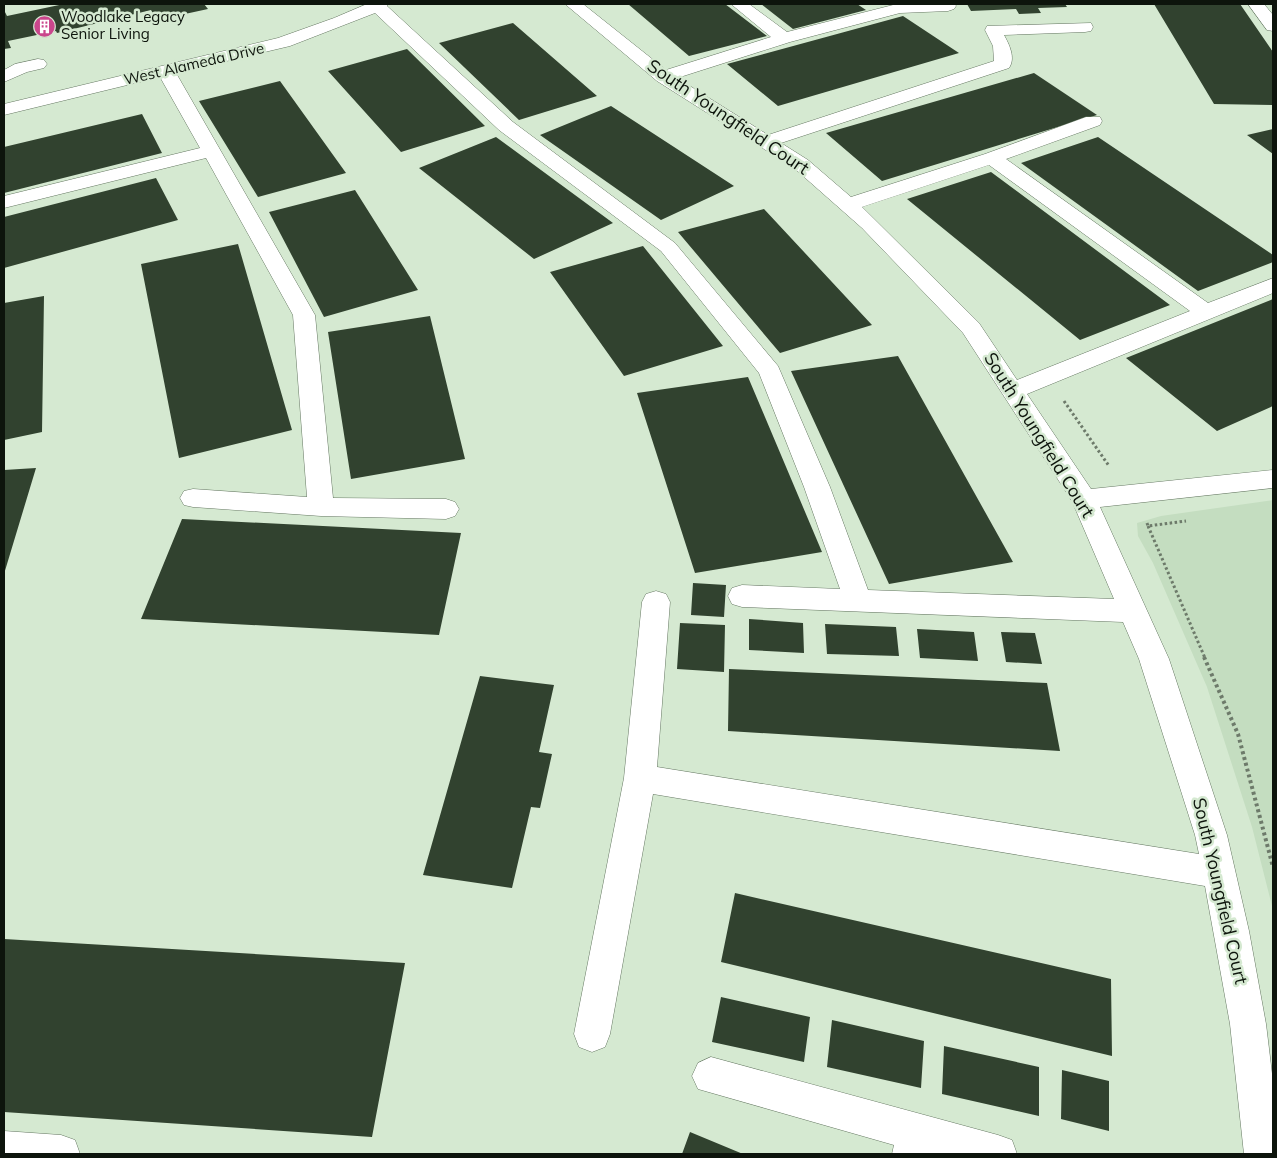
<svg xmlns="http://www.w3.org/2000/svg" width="1277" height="1158" font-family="Mulish,sans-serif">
<rect width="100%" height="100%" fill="#d5e9d1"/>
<path fill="#c4ddc0" d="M1273,500V910L1252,827L1207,687L1153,563L1138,536L1137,523L1161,516Z"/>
<path fill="#31422f" d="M64,4H204L208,9L157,20L151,10L57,33L56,31L8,41L11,48L4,49V10L7,16Z
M628,4H725L767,36L689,56Z
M761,4H857L866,10L793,29Z
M967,4H1065L1067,7L1038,8L1041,13L1019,14L1016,9L971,11Z
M1154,4H1240L1273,52V105L1214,104Z
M903,16L959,53L778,106L727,64Z
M513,23L597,96L519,120L439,43Z
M407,49L485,126L401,152L328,71Z
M1034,73L1097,115L882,181L826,133Z
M280,81L346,173L258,197L199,101Z
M611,106L734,186L661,220L540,135Z
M142,114L162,153L4,193V147Z
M1273,129V154L1247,135Z
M496,137L613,223L534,259L419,168Z
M1098,137L1273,255V262L1198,291L1021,163Z
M991,172L1170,305L1080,340L907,199Z
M156,178L178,220L4,268V217Z
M355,190L418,290L324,317L269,212Z
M764,209L872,325L780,353L678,232Z
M238,244L292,430L179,458L141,264Z
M643,246L723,346L624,376L550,272Z
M44,296L42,432L4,440V303Z
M1273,299V406L1217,431L1126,358Z
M430,316L465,459L351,479L328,332Z
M898,356L1013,562L889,584L791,371Z
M748,377L822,552L695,573L637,393Z
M36,468L4,574V470Z
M182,519L461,533L439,635L141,619Z
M693,583L726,585L724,617L691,615Z
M749,619L803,623L804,653L749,650Z
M680,623L725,625L724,672L677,669Z
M825,624L896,627L899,656L827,654Z
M917,629L974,632L978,661L920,658Z
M1001,632L1035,633L1042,664L1006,662Z
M729,669L1047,683L1060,751L728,731Z
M480,676L554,685L539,752L552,754L540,808L531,807L512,888L423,875Z
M735,893L1111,979L1112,1056L721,962Z
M4,939L405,963L372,1137L4,1112Z
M721,997L810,1017L804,1062L712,1042Z
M832,1020L924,1041L921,1088L827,1067Z
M944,1046L1039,1067V1116L942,1094Z
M1062,1070L1109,1081V1131L1061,1119Z
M690,1132L743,1154H682Z"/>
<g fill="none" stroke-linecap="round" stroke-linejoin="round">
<defs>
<path id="minor" d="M367,4H388L387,6L513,122L675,243L778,366L830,487L868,590L1114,599L1072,501L963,333L862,228L794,168L657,81L565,4H583L666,70L771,37L731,4H749L787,32L897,4H955L956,6L954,9L948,11L900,13L790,42L677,78L768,135L994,61L993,46L985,30L987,26L1091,23L1093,27L1091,31L1085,32L1004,35C1009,44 1016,58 1009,68L781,143L808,160L851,197L985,154L1086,117H1100L1102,121L1100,125L1006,159L1208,303L1273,278V293L1027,394L1091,489L1273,470V488L1100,507L1169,659L1227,835L1249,931L1266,1024L1273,1082V1154H1244L1230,1024L1205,886L653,794L610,1034L605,1047L592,1052L579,1047L574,1034L624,778L642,602L646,594L656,591L666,594L670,602L657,767L1199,854L1195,835L1139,659L1123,622L742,607L732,604L728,596L732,588L742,585L840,589L804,487L759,373L661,251L499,130L375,13L290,46L176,73L315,315L333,498L446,499L455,502L459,509L455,516L446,519L321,516L193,507L184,505L180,498L184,491L193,489L307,497L293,315L206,158L4,208V196L200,148L160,77L4,115V104L278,38L334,18ZM989,165L1190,311L1017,380L979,323L862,207Z
M1248,4H1264L1273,15V31L1267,30Z
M38,59L44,60L47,64L44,68L27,72L4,82V70L15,64Z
M711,1057L998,1135L1012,1140L1017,1154H892L894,1145L698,1089L692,1076L698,1063Z
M4,1131L61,1135L75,1140L80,1154H4Z"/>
</defs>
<use href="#minor" stroke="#667863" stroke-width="1"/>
<path stroke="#6d7a6a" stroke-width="3" stroke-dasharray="2.5 2.5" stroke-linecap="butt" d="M1064,401L1109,466
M1147,523L1148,526L1186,521
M1148,526L1205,658"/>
<path stroke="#6d7a6a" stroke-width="4" stroke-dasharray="3 3" stroke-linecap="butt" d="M1204,657L1238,734L1273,867"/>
<use href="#minor" fill="#fff" fill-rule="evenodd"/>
</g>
<defs>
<symbol id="building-disc" viewBox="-11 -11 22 22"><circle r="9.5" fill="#ca468c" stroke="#d5e9d1"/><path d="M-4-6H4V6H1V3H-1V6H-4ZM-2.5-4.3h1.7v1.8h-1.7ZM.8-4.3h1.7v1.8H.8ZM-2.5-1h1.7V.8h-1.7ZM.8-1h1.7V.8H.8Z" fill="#fff"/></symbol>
</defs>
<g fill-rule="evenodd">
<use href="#building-disc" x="32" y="14" width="25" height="25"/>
</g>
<g text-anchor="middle" stroke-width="5" stroke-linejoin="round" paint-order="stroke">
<g font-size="15" fill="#0d140c" stroke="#d5e9d1" text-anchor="start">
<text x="61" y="22">Woodlake Legacy<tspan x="61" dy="17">Senior Living</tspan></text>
</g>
<g font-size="15" fill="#0d140c" stroke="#d5e9d1">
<text transform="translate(194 64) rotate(-13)" y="5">West Alameda Drive</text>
</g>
<g font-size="18" fill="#0d140c" stroke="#d5e9d1">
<text transform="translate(728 117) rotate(34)" y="6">South Youngfield Court</text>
<text transform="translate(1039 435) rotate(58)" y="6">South Youngfield Court</text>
<text transform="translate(1220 891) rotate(77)" y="6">South Youngfield Court</text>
</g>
</g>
<rect width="1277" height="1158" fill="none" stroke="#0d140c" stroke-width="10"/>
</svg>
